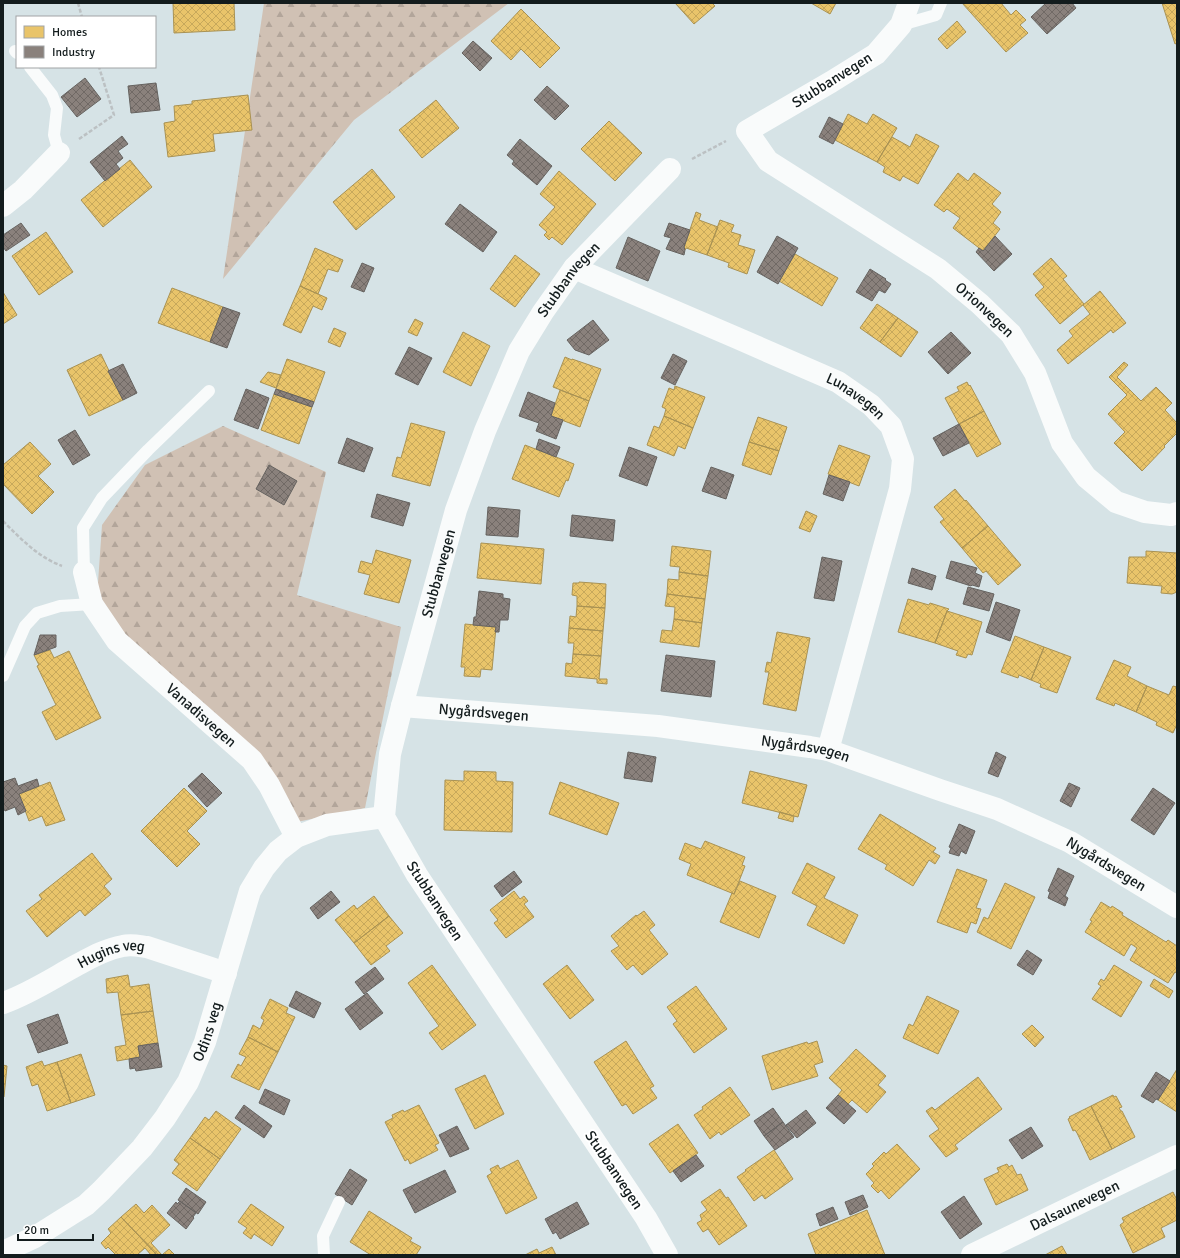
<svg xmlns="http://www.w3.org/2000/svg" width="1180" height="1258" font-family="Signika,sans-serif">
<defs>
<pattern id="forest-firs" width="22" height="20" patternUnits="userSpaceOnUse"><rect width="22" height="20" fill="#d0c1b4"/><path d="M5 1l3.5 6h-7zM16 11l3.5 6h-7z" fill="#b2a59a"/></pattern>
<pattern id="homes-cross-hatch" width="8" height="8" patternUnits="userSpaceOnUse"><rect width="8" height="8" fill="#e9c46a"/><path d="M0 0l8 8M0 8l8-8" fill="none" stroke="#c7a85b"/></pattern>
<pattern id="industry-cross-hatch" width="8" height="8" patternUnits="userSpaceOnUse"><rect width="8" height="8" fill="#8a817c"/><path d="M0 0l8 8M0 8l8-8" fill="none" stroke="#706965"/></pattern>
</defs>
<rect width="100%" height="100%" fill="#d6e3e6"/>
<path fill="url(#forest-firs)" d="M264,3H509L354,120L223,279Z
M223,426L326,472L297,595L401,627L365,808L292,823L250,752L129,649L97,597L102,525L145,465Z"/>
<path fill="url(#homes-cross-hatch)" stroke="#a99253" d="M173,3H234L235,30L174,33Z
M675,3H712L715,6L694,24Z
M811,3H836L830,14Z
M962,3H1001L1011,15L1016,10L1026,20L1020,25L1028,33L1006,52Z
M1162,3H1177V43L1175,44Z
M521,9L560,48L540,68L521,49L511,60L491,41Z
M957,21L966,32L947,49L938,39Z
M248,95L252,130L213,134L215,151L168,157L164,123L175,121L174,106L192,104V101Z
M436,100L459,128L422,158L399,130Z
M848,114L867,124L873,114L897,128L877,162L835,140Z
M609,121L642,153L615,181L581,149Z
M916,134L939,146L918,184L903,176L900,181L883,172L885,167L877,162L892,137L910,147Z
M130,160L152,187L103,227L81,200Z
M372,169L395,197L356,230L333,202Z
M559,171L596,204L562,245L552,237L549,240L544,235L547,232L539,225L555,207L540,194Z
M958,173L968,181L974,173L1001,193L992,204L1001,212L993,223L1000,229L983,251L953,228L960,218L947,209L944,212L934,205Z
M696,212L701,214L699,220L718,227L707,255L686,248L685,250L684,247Z
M720,220L734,225L731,232L741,235L738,245L755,250L747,274L728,267L729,263L707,255Z
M46,232L73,272L39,295L12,256Z
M315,248L343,260L338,272L328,269L318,294L300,286Z
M795,254L838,278L822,306L779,281Z
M515,255L540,274L515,307L490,289Z
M1051,258L1067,276L1063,279L1084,304L1060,324L1035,295L1044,287L1033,274Z
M300,286L327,298L322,310L313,306L301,333L283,325Z
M172,288L223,307L210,342L158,323Z
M1100,291L1126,323L1113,333L1111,330L1068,364L1057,350L1073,336L1069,331L1090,314L1083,305Z
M3,292L17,315L3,324Z
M877,304L898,318L880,342L860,328Z
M898,318L918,332L901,357L880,342Z
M415,319L423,323L417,336L408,332Z
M334,328L346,333L340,347L328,342Z
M463,332L490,346L471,386L443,372Z
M101,354L123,400L89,416L67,370Z
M565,357L572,360V359L601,369L589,401L553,387Z
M287,359L325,372L314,402L276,389Z
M1124,362L1128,365L1117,377L1141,401L1156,387L1172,403L1165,410L1177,423V433L1164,446L1165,447L1142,471L1114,443L1125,432L1108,414L1127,395L1109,377Z
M268,372L281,375L276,388L260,382Z
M967,382L969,386L970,385L984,411L959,424L945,398L959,391L957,387Z
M675,386L705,397L693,428L664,416L666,409L662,407L669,388L674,390Z
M560,390L589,401L580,427L551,416Z
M274,394L312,407L299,444L261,430Z
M984,411L1001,444L977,457L959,424Z
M664,416L693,428L685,449L678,446L674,456L647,445L654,426L659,428Z
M758,417L787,427L779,451L749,442Z
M411,423L445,432L430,486L392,476L397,457L401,458Z
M30,442L51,464L38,476L54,492L32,514L3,484V465Z
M749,442L779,451L771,475L742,465Z
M525,445L574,464L568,481L566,480L559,497L512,479Z
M839,445L870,456L859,486L828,474Z
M955,489L965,501L966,500L988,526L962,548L940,522L944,519L934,507Z
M806,511L817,516L810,532L799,528Z
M988,526L1021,565L998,585L986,571L983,573L962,548Z
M481,543L544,549L541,584L477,578Z
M672,546L711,551L708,576L679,572L680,567L670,566Z
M376,550L411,560L399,603L364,594L370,575L358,572L361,561L372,564Z
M1146,551L1177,553V592L1172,594L1161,593L1162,586L1127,583L1129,557H1146Z
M679,572L708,576L705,599L667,594L668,579L679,580Z
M579,582L606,584L605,608L577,606V596L572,595L573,583H579Z
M667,594L705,599L702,623L674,619L675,607L665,606Z
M908,599L929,605L930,603L949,609L947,611L935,643L898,632Z
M577,606L605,608L603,631L569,628L570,616L576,617Z
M947,611L982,622L972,655L968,654L966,658L956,655L958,651L935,643Z
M674,619L702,623L699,647L660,642L662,630L672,631Z
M465,624L496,627L492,670L481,669L480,677L464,676L465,667H461Z
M569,628L603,631L601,656L573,654L574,643H568Z
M777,632L810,638L796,711L763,704L769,672H765L767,662L771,663Z
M1015,636L1044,647L1031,680L1019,675L1018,678L1001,672Z
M1044,647L1071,657L1057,693L1040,687L1041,684L1031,680Z
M50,650L54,658L69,651L101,718L56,740L42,712L56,705L37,666L39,665L34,655Z
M573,654L601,656L599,679H607V684L597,683V679L565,676L566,663L572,664Z
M1114,660L1131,667L1127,676L1147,686L1136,712L1115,703L1114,706L1096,699Z
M1147,686L1169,695L1173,686L1177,687V724L1173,733L1156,725L1157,722L1136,712Z
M464,771L496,772V781L513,782L512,832L444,830L445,780L464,781Z
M750,771L807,785L798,817L742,803Z
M50,782L65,820L46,826L42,816L29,821L19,794Z
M560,782L619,803L607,835L549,814Z
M184,788L207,811L187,831L200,844L177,867L141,831Z
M780,812L794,816L793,822L778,818Z
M880,814L936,848L933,852L940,856L935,864L929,860L913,886L885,869L887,865L858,849Z
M705,841L745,857L742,865L745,866L734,894L687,875L691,864L679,859L685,843L701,849Z
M92,853L112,879L104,886L111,894L85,916L80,910L47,937L26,911L42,899L39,895Z
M807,863L835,877L824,898L858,915L844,944L807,925L817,906L792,893Z
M957,869L987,880L976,908L981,909L976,924L971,922L967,933L937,922Z
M740,881L776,896L759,938L720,922L732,893L734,894Z
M1005,883L1035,897L1011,949L977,932L984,917L988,919Z
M514,891L520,899L524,896L528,901L524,904L534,917L506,938L494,923L498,920L490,910Z
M374,896L389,916L354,943L335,920L354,905L357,909Z
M1101,902L1111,908L1112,906L1123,913L1122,915L1166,942L1168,940L1177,946V973L1175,972L1168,983L1130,960L1137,948L1131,944L1124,956L1085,932L1092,921L1090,920Z
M644,911L655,925L649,930L668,954L642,975L633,965L627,970L611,951L619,946L611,936L636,915L637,916Z
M389,916L403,933L386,946L390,951L371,965L354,943Z
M432,965L476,1025L442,1050L429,1033L439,1026L408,983Z
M567,965L594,1000L570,1019L543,984Z
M1114,965L1142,982L1121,1017L1092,999L1101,986L1098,984L1101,979L1104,981Z
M128,975L130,987L149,984L153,1011L121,1015L118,992L107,993L106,979Z
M1154,979L1173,991L1169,998L1150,986Z
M696,986L727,1029L694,1053L673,1024L677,1021L667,1007Z
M927,996L959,1011L938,1054L903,1038L909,1024L913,1026Z
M270,999L288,1008L286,1013L295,1017L278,1052L248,1037L253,1025L260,1029L264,1020L261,1018Z
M153,1011L158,1043L138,1046L140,1057L117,1061L115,1047L126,1045L121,1015Z
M1032,1025L1044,1037L1035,1047L1022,1034Z
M248,1037L278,1052L259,1090L231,1077L238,1064L241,1066L246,1057L239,1054Z
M626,1041L654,1086L650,1088L657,1098L633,1114L626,1104L622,1106L594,1062Z
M817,1041L823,1062L814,1065L818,1076L772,1090L762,1056L807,1042L808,1044Z
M856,1049L886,1076L878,1085L886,1092L867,1113L852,1100L848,1104L838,1095L842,1090L829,1078Z
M81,1054L95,1095L71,1103L57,1062Z
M42,1061L44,1066L57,1062L71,1103L47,1111L38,1084L32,1086L26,1067Z
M3,1065L7,1066L4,1097H3Z
M1177,1069V1112L1158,1100Z
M485,1075L504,1114L475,1129L455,1089Z
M978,1077L1002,1109L955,1145L958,1149L946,1157L929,1136L939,1129L926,1111L932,1107L935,1110Z
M730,1087L750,1115L721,1135L719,1132L710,1139L694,1115L703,1109L702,1107Z
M1113,1095L1114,1097L1116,1096L1122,1107L1119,1108L1121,1111H1122L1135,1137L1112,1149L1091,1106Z
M419,1105L439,1143L435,1145L438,1150L410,1164L408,1159L405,1161L385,1122L393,1118L392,1115L403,1110L404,1112Z
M1091,1106L1112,1149L1090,1160L1077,1133L1075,1130L1073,1131L1068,1119L1070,1118L1069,1117Z
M216,1111L241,1129L220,1159L190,1138L205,1117L209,1120Z
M678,1124L698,1153L670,1173L649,1144Z
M190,1138L220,1159L197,1191L172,1173L179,1164L174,1160Z
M897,1144L920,1169L889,1199L881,1190L878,1193L871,1186L874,1183L866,1174L874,1166L872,1164L884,1152L886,1154Z
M774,1150L793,1179L765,1199L762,1195L754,1201L737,1177L746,1171L745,1170Z
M518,1160L537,1198L506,1214L487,1176L492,1173L490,1169L498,1165L500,1169Z
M1007,1164L1009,1167L1012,1165L1017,1175L1021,1174L1028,1190L996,1205L984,1179L999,1172L997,1168Z
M720,1189L726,1198L728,1197L747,1226L719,1245L708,1229L703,1232L697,1223L702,1220L700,1215L707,1210L701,1202Z
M1173,1192L1177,1200V1220L1161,1228L1165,1237L1133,1253L1120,1225L1124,1222L1122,1218Z
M136,1204L144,1213L152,1205L170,1225L151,1243L162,1255L169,1249L174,1254L172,1255H157L121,1217Z
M251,1204L284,1227L272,1246L254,1234L251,1239L243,1233L247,1228L238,1222Z
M867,1210L885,1255H816L808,1234Z
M369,1211L412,1238L410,1241L421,1247L416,1255H371L350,1242Z
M121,1217L157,1255H151L145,1248L137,1255H116L108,1247L106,1249L101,1243L111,1233L108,1229Z
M1062,1246L1067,1255H1045Z
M552,1247L556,1255H525L537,1249L539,1253Z"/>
<path fill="url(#industry-cross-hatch)" stroke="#666360" d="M1046,3H1072L1076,8L1047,34L1031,17Z
M473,41L492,58L480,71L462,53Z
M85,78L101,99L77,117L61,97Z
M156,83L160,110L131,113L128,86Z
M547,86L569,106L555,120L534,100Z
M829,117L843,124L833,144L819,137Z
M122,136L128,144L118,151L123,158L116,164L120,169L105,181L90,162Z
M520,139L552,166L537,185L512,164L514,161L507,155Z
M460,204L497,232L483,252L445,224Z
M21,223L30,235L6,251L3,247V235Z
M669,223L690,230L684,247L685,250L684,255L666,249L671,238L664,236Z
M777,236L798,248L778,284L757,272Z
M995,236L1012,254L994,271L976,252L979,248L983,251Z
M628,237L660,251L648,281L616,268Z
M362,263L374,268L364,292L351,287Z
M870,269L886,279L885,280L891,284L885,293L879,290L872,301L856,292Z
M223,307L240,313L227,348L210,342Z
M593,320L609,340L589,355L575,350L567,340Z
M951,332L971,353L948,374L928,352Z
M409,347L432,358L418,385L395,374Z
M673,354L687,361L675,385L661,378Z
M123,364L137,393L123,400L108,371Z
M246,389L269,398L258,429L234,420Z
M276,389L314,402L312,407L274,394Z
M528,392L555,403L551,416L563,420L556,439L536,431L539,423L519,416Z
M959,424L969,443L943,456L933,438Z
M75,430L90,455L73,465L58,440Z
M347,438L373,448L364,472L338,463Z
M539,439L560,447L556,457L536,449Z
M629,447L657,457L647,486L619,476Z
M269,465L297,481L284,505L256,489Z
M711,467L734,475L726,499L702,491Z
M829,475L850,482L843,501L823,494Z
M377,494L410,503L403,526L371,517Z
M488,507L520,510L518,537L486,535Z
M572,515L615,520L613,541L570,536Z
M822,557L842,561L834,601L814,598Z
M951,561L977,568L975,573L982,576L979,587L972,585L971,586L946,578Z
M912,568L936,576L932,590L908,583Z
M968,587L994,594L989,611L963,604Z
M479,591L503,594V598L510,599L508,620H500L499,632H495L496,627L473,625L474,617H476Z
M996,602L1020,610L1010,641L986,632Z
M40,635H56V647L34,655Z
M666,655L715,661L711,697L661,691Z
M628,752L656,757L652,782L624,778Z
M996,752L1006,757L998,777L988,773Z
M202,773L222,793L207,807L188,786Z
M15,778L18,786L37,779L39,786L19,794L26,811L18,815L15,807L5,811L3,807V782Z
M1069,783L1080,788L1071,807L1060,801Z
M1153,788L1175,803L1154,835L1131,820Z
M959,824L975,831L966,854L961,851L959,856L949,853L951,848L949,847Z
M1058,868L1074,876L1065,896L1068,898L1065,906L1048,898L1050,892L1048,891Z
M514,871L522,882L502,897L494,886Z
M331,891L340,902L318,919L310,908Z
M1027,950L1042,960L1033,975L1017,965Z
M375,967L384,979L364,994L355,982Z
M296,991L321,1003L314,1018L289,1006Z
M367,993L383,1013L360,1030L345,1009Z
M58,1014L68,1043L38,1053L27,1025Z
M158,1043L162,1067L136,1071L135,1068L130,1069L129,1059L140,1057L138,1046Z
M1156,1072L1170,1081L1158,1100L1156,1099L1153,1103L1141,1096Z
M265,1089L290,1100L284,1115L259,1103Z
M838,1095L856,1111L844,1124L826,1108Z
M244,1105L272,1126L264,1138L235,1118Z
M773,1108L783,1122L764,1136L754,1121Z
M806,1110L816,1123L797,1138L786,1125Z
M783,1122L794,1137L775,1150L764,1136Z
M457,1126L469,1149L450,1157L439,1135Z
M1031,1127L1043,1146L1022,1159L1009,1140Z
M696,1155L704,1166L681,1182L673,1171Z
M350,1169L367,1180L352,1205L335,1194Z
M445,1170L456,1192L415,1213L403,1190Z
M186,1188L206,1202L198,1214L178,1200Z
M863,1195L868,1207L850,1215L845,1202Z
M964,1196L982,1224L960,1239L941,1212Z
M180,1201L196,1213L193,1217L194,1218L186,1229L167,1213L176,1202L177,1204Z
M577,1202L589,1224L560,1239L556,1232L553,1234L545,1219Z
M833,1207L838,1219L820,1226L816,1214Z"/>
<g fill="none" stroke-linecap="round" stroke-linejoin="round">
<path stroke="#bcc1c3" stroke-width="2.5" stroke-dasharray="4 2" stroke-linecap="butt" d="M78,3L82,17
M79,139L114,115L99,67
M692,159L726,141
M3,521C21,539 38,557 62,566"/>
<path stroke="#f9fbfb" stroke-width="12" d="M901,25L936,15L941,3
M15,51L17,53
M30,67L52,95L57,108L54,135L59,153
M84,572L83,528L102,498L148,450L209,391
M3,676L25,626L37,613L60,606L92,604
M324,1255L323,1236L339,1202"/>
<g stroke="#f9fbfb" stroke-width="22">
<path id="s1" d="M909,3L901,25L876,54L831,82L747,131L768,161L938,269L980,304L1011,334L1035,373L1062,443L1086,477L1116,502L1145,512L1171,515L1177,513"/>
<path d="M3,206L23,190L59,153"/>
<path id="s2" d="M574,268L737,338L838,382L871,405L891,426L903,459L900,489L828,750"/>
<path id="s3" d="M84,572L92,604L117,641L252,760L269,785L296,837"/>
<path id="s4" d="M402,706L658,726L810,747L828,750L940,790L997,809L1070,842L1177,907"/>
<path id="s5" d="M3,1003C29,994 53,978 77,965C92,957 106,949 123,946C131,944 139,946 147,947L226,973"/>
<path id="s6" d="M3,1252L35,1237L70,1215L86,1205L101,1191L142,1148L165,1118L188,1082L205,1042L250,891L264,868L278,851L296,837L327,825L384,817"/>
<path id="s7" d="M667,1255L646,1218L417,875L384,817L390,754L402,706L456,510L485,431L519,351L543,312L574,268L670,169"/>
<path id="s8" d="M972,1255L1177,1156"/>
</g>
</g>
<g text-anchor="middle" stroke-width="4" stroke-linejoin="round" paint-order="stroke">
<g font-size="15" fill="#131c1d" stroke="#fff">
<text transform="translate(832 80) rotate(-32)" y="5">Stubbanvegen</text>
<text dy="5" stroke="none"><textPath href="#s7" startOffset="1096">Stubbanvegen</textPath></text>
<text dy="5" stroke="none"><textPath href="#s1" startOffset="512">Orionvegen</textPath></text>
<text dy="5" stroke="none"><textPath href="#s2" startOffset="310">Lunavegen</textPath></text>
<text dy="5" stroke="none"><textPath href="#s7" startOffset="772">Stubbanvegen</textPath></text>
<text dy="5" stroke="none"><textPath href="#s4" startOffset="82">Nygårdsvegen</textPath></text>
<text dy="5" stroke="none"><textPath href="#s3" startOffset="190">Vanadisvegen</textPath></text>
<text dy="5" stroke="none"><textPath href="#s4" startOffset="406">Nygårdsvegen</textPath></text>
<text dy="5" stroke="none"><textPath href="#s4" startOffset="730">Nygårdsvegen</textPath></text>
<text transform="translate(435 901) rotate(57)" y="5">Stubbanvegen</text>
<text dy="5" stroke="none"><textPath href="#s5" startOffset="120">Hugins veg</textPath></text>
<text dy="5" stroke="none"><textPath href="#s6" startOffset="310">Odins veg</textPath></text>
<text transform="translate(614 1170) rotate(56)" y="5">Stubbanvegen</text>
<text dy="5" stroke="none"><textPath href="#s8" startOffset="114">Dalsaunevegen</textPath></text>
</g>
</g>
<rect width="1180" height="1258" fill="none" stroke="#131c1d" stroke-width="8"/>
<rect x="16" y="16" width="140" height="52" fill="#ffffff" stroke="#a1a4a5"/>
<rect x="24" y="26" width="20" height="12" fill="#e9c46a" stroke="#a1a4a5"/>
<text x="52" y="36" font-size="12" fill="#131c1d">Homes</text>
<rect x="24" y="46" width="20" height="12" fill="#8a817c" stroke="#a1a4a5"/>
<text x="52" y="56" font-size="12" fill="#131c1d">Industry</text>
<path d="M18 1234v6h75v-6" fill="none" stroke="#131c1d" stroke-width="2"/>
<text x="24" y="1234" font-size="12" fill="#131c1d" stroke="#ffffff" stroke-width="3" paint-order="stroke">20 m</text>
</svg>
